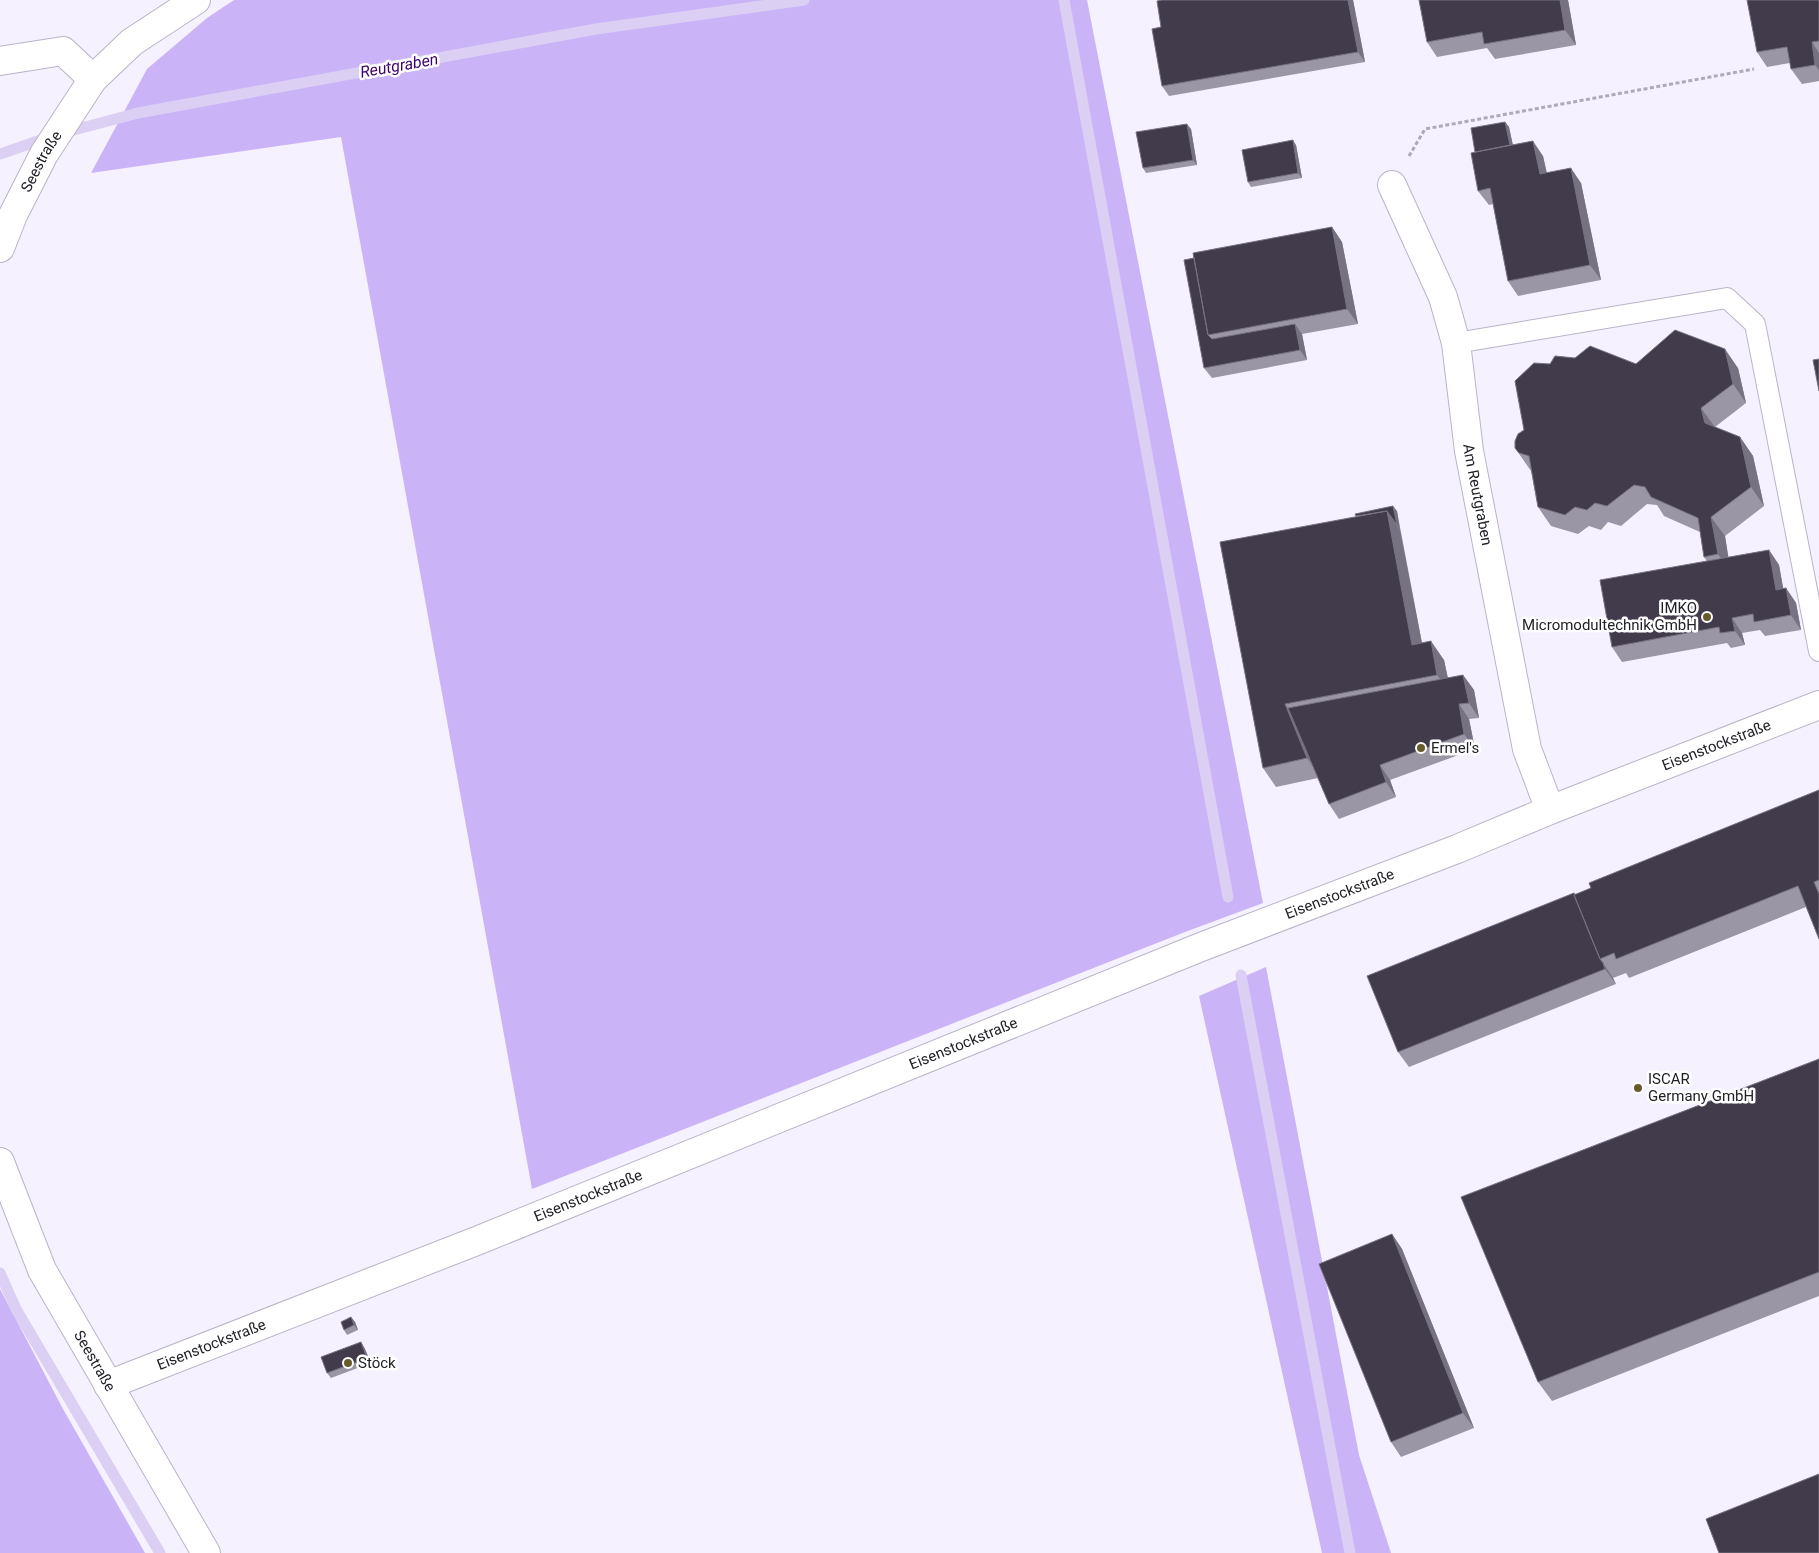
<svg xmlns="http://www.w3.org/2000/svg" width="1819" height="1553" font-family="Roboto,sans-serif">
<rect width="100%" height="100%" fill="#f5f1fe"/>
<path fill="#cbb3f8" d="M234,0H1087L1263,903L1185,932L532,1189L341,137L91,173L147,69L207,18Z
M1266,967L1359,1455L1391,1553H1322L1199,996Z
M0,1289L63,1409L145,1553H0Z"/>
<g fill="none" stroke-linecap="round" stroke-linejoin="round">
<path stroke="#dbcff3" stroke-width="11" d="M1064,0L1228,897
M0,154L55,135L138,113L596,29L804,0
M1241,975L1350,1553
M0,1273L16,1309L160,1553"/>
<defs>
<path id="lane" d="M1456,343L1727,298L1755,324L1819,651"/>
<g id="street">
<path d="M0,61L63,51L93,79"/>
<path id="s1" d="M1392,185L1443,297L1456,343L1469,451L1527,749L1550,810"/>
<path id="s2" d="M0,248L13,215L44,154L93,79L132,42L196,0"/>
<path id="s3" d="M0,1162L42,1270L206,1553"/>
<path id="s4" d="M108,1385L479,1240L1201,947L1457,849L1550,810L1819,705"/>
</g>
</defs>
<use href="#lane" stroke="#bab3c8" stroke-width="22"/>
<use href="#street" stroke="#bab3c8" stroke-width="30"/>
<path stroke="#aeabb6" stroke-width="3" stroke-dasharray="4 2.5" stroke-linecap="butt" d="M1409,156L1425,129L1754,69"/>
<use href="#lane" stroke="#fff" stroke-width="20"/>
<use href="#street" stroke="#fff" stroke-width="28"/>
</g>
<path fill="#9b96a5" d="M1162,0H1353L1365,62L1169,96L1162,86Z
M1568,0L1576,45L1495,59L1487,48L1437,57L1427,42Z
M1819,0V81L1802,84L1791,69L1790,63L1767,67L1757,52Z
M1505,122L1509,127L1513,145L1543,156L1547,173L1581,183L1601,280L1518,296L1508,281L1493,204L1489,205L1478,191L1475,152Z
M1191,129L1197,165L1146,173L1143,168Z
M1296,145L1302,178L1251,187L1248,182Z
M1332,227L1342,242L1358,324L1302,334L1307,360L1212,378L1204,368L1194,258Z
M1550,364H1636L1738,368L1746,403L1715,427L1740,437L1753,456L1764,506L1725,536L1728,557L1769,550L1779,565L1783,588H1786L1796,603L1801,630L1765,636L1760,630L1742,633L1745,645L1731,648L1727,643L1622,662L1612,647L1707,561L1704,557L1700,532L1664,516L1657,505L1647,504L1621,526L1608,522L1601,530L1589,526L1578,534L1551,526L1538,507L1531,471L1515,448L1524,430Z
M1397,511L1422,643L1444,660L1448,678L1463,675L1474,690L1479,718L1469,719L1475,749L1390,780L1396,797L1339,819L1329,804L1318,778L1276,787L1263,768L1220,542Z
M1819,790V939L1806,907L1629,978L1626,973L1613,978L1616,984L1409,1067L1398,1052L1574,893L1576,894Z
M1819,1059V1296L1552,1401L1538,1382Z
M1392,1234L1402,1249L1474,1428L1401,1457L1391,1442Z
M351,1317L355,1322L358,1330L347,1335L344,1330Z
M364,1347L371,1363L331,1378L327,1373Z"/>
<path fill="#777281" d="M1348,0H1353L1365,62L1358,52Z
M1560,0H1568L1576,45L1565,30Z
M1812,42L1819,53V70L1815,65Z
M1505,122L1509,127L1516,161L1512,156Z
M1187,124L1191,129L1197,165L1193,160Z
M1293,140L1296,145L1302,178L1298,173Z
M1533,141L1543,156L1550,189L1540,174Z
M1571,168L1581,183L1601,280L1590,265Z
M1332,227L1342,242L1358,324L1347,309Z
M1295,324L1302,334L1307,360L1300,350Z
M1725,349L1738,368L1746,403L1733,384Z
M1701,408L1715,427L1705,423Z
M1740,437L1753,456L1764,506L1751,487Z
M1393,506L1397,511L1400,530L1397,525Z
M1387,511L1400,530L1426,664L1412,645Z
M1711,517L1725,536L1731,573L1718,554Z
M1769,550L1779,565L1786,604L1776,590Z
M1786,588L1796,603L1801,630L1791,615Z
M1732,618L1742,633L1745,645L1735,631Z
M1431,641L1444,660L1451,694L1437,675Z
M1463,675L1474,690L1479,718L1469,703Z
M1285,704L1299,723L1321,777L1307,758Z
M1459,704L1469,719L1475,749L1464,734Z
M1380,765L1390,780L1396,797L1386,782Z
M1603,963L1613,978L1616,984L1605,969Z
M1392,1234L1402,1249L1474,1428L1463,1413Z
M351,1317L355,1322L358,1330L354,1325Z
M361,1342L364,1347L371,1363L367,1358Z"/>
<path fill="#413b4c" stroke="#777281" d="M1162,0H1348L1358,52L1162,86L1152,29L1161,27L1157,1Z
M1419,0H1560L1565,30L1484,44L1482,32L1427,42Z
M1747,0H1819V41L1812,42L1815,65L1791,69L1787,47L1757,52Z
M1505,122L1510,145L1475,152L1471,128Z
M1187,124L1193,160L1143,168L1136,132Z
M1293,140L1298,173L1248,182L1242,150Z
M1533,141L1540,174L1571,168L1590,265L1508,281L1490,188L1478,191L1471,153Z
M1332,227L1347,309L1208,335L1193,253Z
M1194,258L1208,335L1212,339L1295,324L1300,350L1204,368L1184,260Z
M1675,330L1725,349L1733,384L1701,408L1705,423L1740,437L1751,487L1711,517L1718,554L1704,557L1698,518L1651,497L1645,487L1634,485L1607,506L1595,503L1587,510L1575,507L1565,515L1538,507L1529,456L1519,453L1515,448V441L1518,434L1524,430L1515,381L1534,363L1550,364L1555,356L1575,358L1590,346L1636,364Z
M1819,359V391L1813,360Z
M1393,506L1397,525L1387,511L1356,516L1355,514Z
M1387,511L1412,645L1431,641L1437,675L1285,704L1307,758L1263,768L1220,542Z
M1769,550L1776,590L1786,588L1791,615L1754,622L1753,614L1732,618L1735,631L1720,633L1719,627L1612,647L1600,580Z
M1463,675L1469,703L1459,704L1464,734L1380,765L1386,782L1329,804L1288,708Z
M1819,790V880L1814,882L1819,894V939L1798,886L1616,959L1614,953L1600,959L1574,895L1591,888L1589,883Z
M1574,893L1575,895H1574L1600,959L1603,963L1605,969L1398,1052L1367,976Z
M1819,1059V1272L1538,1382L1461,1197Z
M1392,1234L1463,1413L1391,1442L1319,1264Z
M351,1317L354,1325L344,1330L341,1322Z
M361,1342L367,1358L327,1373L321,1357Z
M1819,1474V1553H1719L1706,1519Z"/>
<g fill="#665c29" stroke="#fff" stroke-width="2">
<circle cx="1707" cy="617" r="5"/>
<circle cx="1421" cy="748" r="5"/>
<circle cx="1638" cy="1088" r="5"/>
<circle cx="348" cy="1363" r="5"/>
</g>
<g text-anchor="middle" stroke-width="5" stroke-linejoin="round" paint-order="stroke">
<g font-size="15" fill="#232128" stroke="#fff">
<text dy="5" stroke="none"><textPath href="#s2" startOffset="96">Seestraße</textPath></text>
<text dy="5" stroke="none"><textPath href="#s1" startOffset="324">Am Reutgraben</textPath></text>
<text dy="5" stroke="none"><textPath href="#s4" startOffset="1731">Eisenstockstraße</textPath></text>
<text dy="5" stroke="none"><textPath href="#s4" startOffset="1326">Eisenstockstraße</textPath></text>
<text dy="5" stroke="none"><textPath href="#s4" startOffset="921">Eisenstockstraße</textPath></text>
<text dy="5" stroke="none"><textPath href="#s4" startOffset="516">Eisenstockstraße</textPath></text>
<text dy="5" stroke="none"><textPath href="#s4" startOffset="111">Eisenstockstraße</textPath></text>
<text dy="5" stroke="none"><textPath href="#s3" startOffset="221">Seestraße</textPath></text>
</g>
<g font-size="15" fill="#232128" stroke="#fff" text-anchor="start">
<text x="1697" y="613" text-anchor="end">IMKO<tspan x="1697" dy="17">Micromodultechnik GmbH</tspan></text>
<text x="1431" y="753">Ermel's</text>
<text x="1648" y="1084">ISCAR<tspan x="1648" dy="17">Germany GmbH</tspan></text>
<text x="358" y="1368">Stöck</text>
</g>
<g font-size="16" font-style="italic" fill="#3d036d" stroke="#fff">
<text transform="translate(399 65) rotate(-10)" y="6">Reutgraben</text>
</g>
</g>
</svg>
